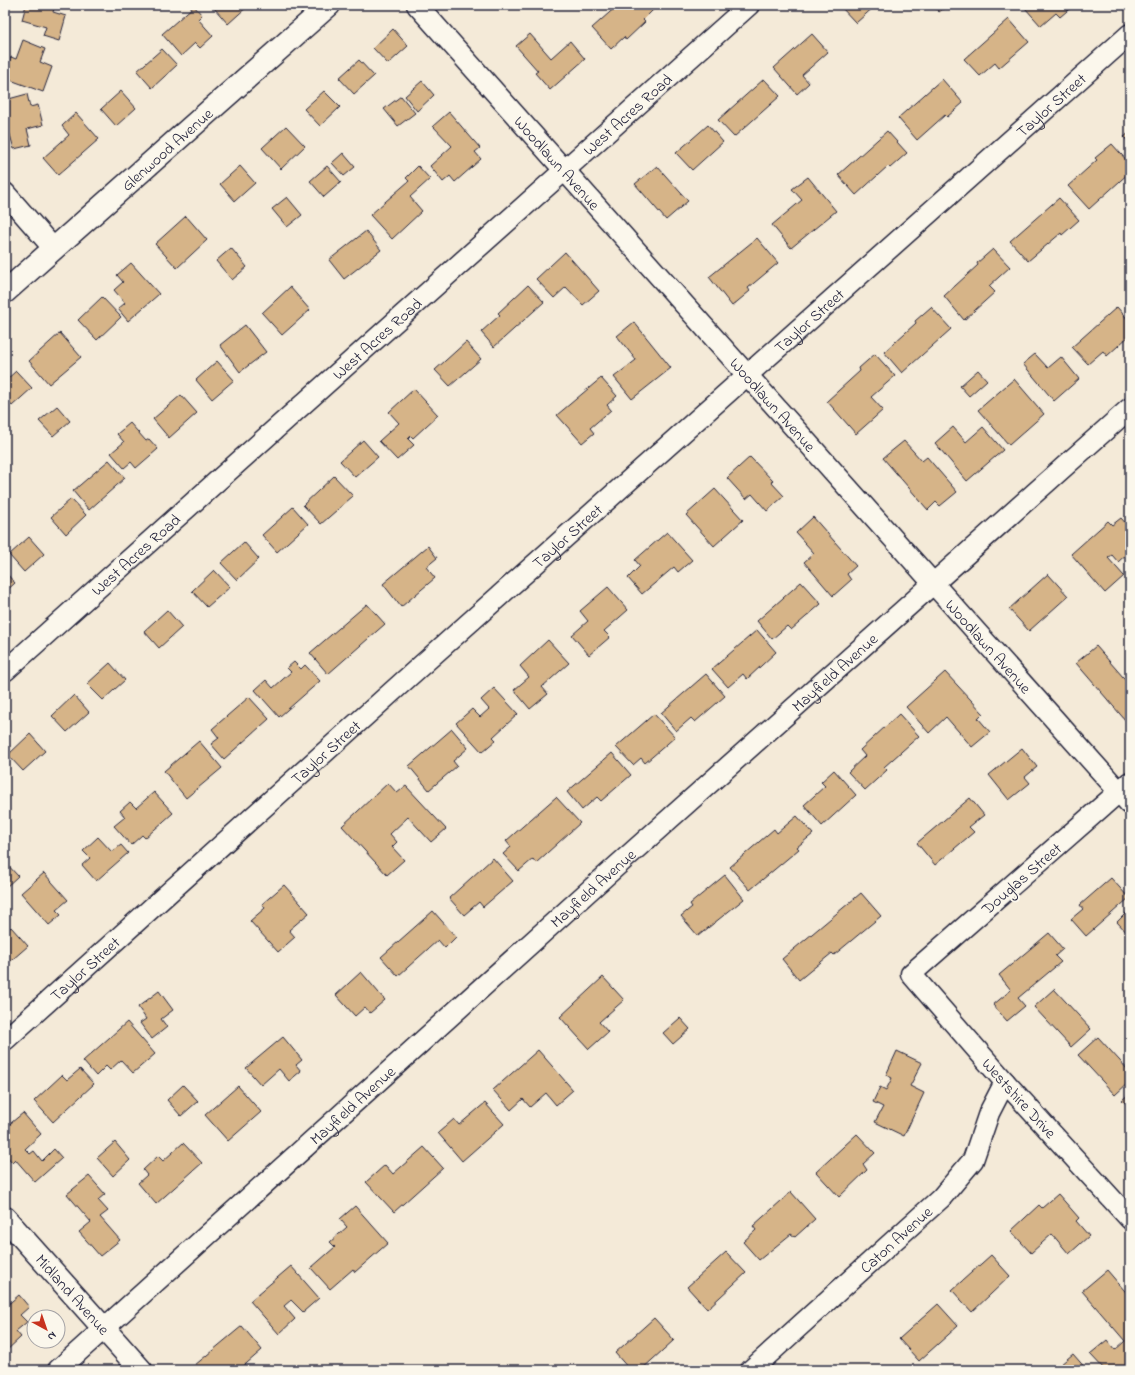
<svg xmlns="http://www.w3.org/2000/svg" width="1135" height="1375" font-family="'Indie Flower',sans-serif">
<rect width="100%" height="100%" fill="#f4ead8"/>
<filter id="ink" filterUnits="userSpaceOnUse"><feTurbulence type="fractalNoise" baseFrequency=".025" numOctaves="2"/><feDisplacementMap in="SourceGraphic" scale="8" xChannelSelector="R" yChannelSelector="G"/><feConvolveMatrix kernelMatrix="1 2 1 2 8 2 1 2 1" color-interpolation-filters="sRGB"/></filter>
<g filter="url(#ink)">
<path fill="#d6b488" stroke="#22223b" d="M26,5H55L53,12L66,16L59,41L43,36L46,27L22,20Z
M216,5H249L228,24L214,8Z
M618,5H650L654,9L643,20L645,22L626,40L624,37L611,49L592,28Z
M842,5H876L856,23L840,6Z
M933,5H948L939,12Z
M1028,5H1074L1060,17L1056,13L1041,26L1025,8Z
M194,6L202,15L198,19L213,36L200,48L195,43L181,56L162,34Z
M1009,19L1029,42L999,68L995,63L980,76L964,59Z
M393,29L408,46L388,64L373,48Z
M530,34L551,58L570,41L585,59L550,90L535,73L538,71L516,46Z
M812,34L828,52L802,75L809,83L797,94L774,68Z
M23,40L45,49L40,62L52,67L43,92L5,78V74L11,57L16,59Z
M162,49L177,65L152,88L137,71Z
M359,60L374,76L354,94L339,78Z
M764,79L780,96L734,137L718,120Z
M942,79L963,103L947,117L945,115L917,140L898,118Z
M422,81L434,95L417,111L405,96Z
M121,91L136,108L116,126L101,109Z
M324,91L340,107L320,126L304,109Z
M27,94L30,107L38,105L43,125L27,129L31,145L14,149L5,117V100Z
M401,96L415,113L398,126L384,109Z
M449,112L480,148L475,152L481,159L455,182L450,176L443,182L430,166L452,146L433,126Z
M76,113L99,139L58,175L43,158L69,135L62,126Z
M708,125L723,142L692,170L676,153Z
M286,126L305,146L281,169L262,148Z
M887,131L907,153L890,168L888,166L856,195L838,175Z
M1130,132V144L1124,137Z
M1112,144L1130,164V172L1089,209L1068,186L1097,160L1095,158Z
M343,153L355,167L344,176L332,163Z
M240,166L255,183L235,201L220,184Z
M327,166L341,182L324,197L310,181Z
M418,166L430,179L410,197L422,211L392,239L370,215L409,181L406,178Z
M657,166L688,201L666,220L635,184Z
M808,177L836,211L791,248L772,225L802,200L792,189Z
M287,197L302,215L287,227L272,209Z
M1059,198L1079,220L1062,235L1061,233L1028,261L1010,241Z
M186,216L207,240L177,268L155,244Z
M366,231L381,250L344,279L329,260Z
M757,238L778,263L748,288L750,291L732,306L709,277Z
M231,248L247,267L232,280L216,261Z
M993,249L1010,267L989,286L995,292L964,320L944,296L978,265L977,263Z
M565,252L599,291L583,305L566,287L554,298L536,279Z
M131,263L159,294L128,321L118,309L125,303L114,290L123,282L117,275Z
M528,285L544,302L494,347L481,332L500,315L498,313Z
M290,287L310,310L282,335L262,313Z
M102,297L121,317L97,340L78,320Z
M931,307L951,329L902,373L884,352L916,323L915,321Z
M1117,307L1130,322V335L1107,356L1103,351L1088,364L1072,347Z
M634,322L671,368L632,399L614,377L636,360L617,336Z
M245,325L266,352L240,372L220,345Z
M60,333L81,357L49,384L29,361Z
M466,342L481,359L450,386L435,370Z
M875,354L895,376L871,397L883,410L856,434L827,401L860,371L859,368Z
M1035,354L1048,368L1061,357L1079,379L1054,401L1023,364Z
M217,361L234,380L212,399L196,380Z
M978,370L987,380L969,396L960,386Z
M16,371L32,388L12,406L5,398V381Z
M601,378L617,396L607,405L611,410L590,428L594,433L582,443L557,415Z
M1014,379L1044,414L1009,445L978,410Z
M414,389L438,415L413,438L411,436L408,439L414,445L397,460L379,441L399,423L389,412Z
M181,395L197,413L169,438L153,419Z
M57,406L70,421L53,436L39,421Z
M130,423L146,441L149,439L158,449L136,468L131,462L124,468L111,453L124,442L117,434Z
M953,427L966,442L983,427L1003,450L967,481L935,443Z
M363,440L378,457L355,477L340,461Z
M904,441L922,461L927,457L957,492L940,506L936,502L928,510L883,458Z
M750,457L773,481L771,482L784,496L767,511L752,494L746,499L727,478Z
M109,460L125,478L89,510L73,491Z
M334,476L353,496L321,524L303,505Z
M715,489L743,520L714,546L686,515Z
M71,499L86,515L66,534L51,517Z
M293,507L308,524L277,552L262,535Z
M813,517L856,566L847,574L851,580L833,596L804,562L814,553L796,533Z
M1121,518L1130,528V539L1126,542L1130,546V551L1118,562L1112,555L1108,558L1124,576L1105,593L1071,554L1108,521L1112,525Z
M667,532L692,560L678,572L674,567L642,594L628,578L640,566L635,560Z
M29,537L44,554L24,572L9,555Z
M244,542L259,559L237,580L221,563Z
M428,546L437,558L426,567L435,578L401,607L383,584Z
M214,570L230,587L207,607L192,591Z
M5,572L15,583L5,592Z
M1048,574L1068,596L1029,631L1009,609Z
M801,582L821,604L791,630L787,626L772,639L757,621Z
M608,587L628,610L604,631L610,637L589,655L572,635L588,621L580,611Z
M367,604L385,624L328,674L310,653Z
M167,610L182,627L159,648L144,631Z
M757,630L776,652L747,679L743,674L728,687L712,669Z
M548,640L569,663L542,687L548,694L530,709L514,690L529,677L520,666Z
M1096,646L1130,685V717L1126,721L1076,663Z
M294,662L301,669L305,665L320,681L279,717L255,690L266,680L273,688L291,672L287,668Z
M110,663L125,680L103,700L87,684Z
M945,672L983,713L978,718L990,732L972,747L946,717L929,733L906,707Z
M706,674L725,696L695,722L691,718L676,731L661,713Z
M494,688L518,714L493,737L496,740L482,752L456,723L472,709L480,717L489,709L481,700Z
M74,695L89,712L67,732L52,716Z
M249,697L269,719L224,759L211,744L219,738L212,729Z
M654,714L675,737L645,763L641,758L633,765L616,747Z
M899,714L919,736L884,767L887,770L865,790L848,772L865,756L860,750Z
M452,729L468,748L453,761L457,766L429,790L409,766Z
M30,734L45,751L23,771L8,755Z
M199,741L222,768L186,798L164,771Z
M1022,748L1037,767L1025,777L1030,783L1009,800L989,775Z
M612,753L631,775L601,801L597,797L582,810L567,792Z
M834,770L856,795L822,826L804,805L825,786L821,782Z
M388,783L397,793L406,786L446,829L431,842L408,817L390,834L397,842L392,847L404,860L387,875L342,826Z
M154,792L173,813L145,838L142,835L131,845L114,826L125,817L120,811L130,802L136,808Z
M556,797L580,823L536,863L533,859L519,871L503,854L511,847L506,841Z
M970,798L984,815L969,827L974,832L935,865L917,843Z
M797,816L813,834L797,847L799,849L750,890L730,867L774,829L777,833Z
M98,837L112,852L121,845L128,853L96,881L82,865L90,858L83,851Z
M493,858L513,881L483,907L479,902L464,915L449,898Z
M5,862L18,876L5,888Z
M44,873L68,900L56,910L61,915L49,925L21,893Z
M725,875L744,899L698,936L681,916L692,907L690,904Z
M1111,878L1129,898L1086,936L1071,919L1083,909L1080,905Z
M284,885L309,913L289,930L295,937L278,952L250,921L265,908L262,904Z
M861,893L881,916L834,955L832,953L799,980L782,959Z
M1130,909V936L1117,922Z
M433,911L456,937L445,948L438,940L398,976L381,957Z
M11,927L28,946L5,966V933Z
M1049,933L1063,949L1055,956L1061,962L1018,998L1025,1006L1007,1021L993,1005L1011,990L999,975Z
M361,972L385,1000L370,1013L365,1007L355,1016L336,995Z
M603,977L624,1000L599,1022L608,1032L589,1049L560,1017Z
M1054,989L1091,1029L1071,1047L1034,1007Z
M159,991L173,1010L161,1019L167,1027L152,1039L140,1023L146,1019L138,1007Z
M680,1018L690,1029L673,1044L663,1033Z
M127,1022L155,1054L133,1073L121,1060L110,1070L106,1066L96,1076L83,1061Z
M283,1037L302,1060L296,1065L301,1071L289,1081L279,1069L261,1085L246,1068Z
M1098,1037L1130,1072V1081L1115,1095L1078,1055Z
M538,1050L573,1090L556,1105L546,1093L530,1107L523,1099L511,1110L493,1090Z
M897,1051L922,1063L910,1086L924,1093L904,1136L875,1122L883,1107L873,1102L880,1087L886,1090L892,1078L886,1075Z
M80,1069L94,1084L53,1122L34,1101L62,1075L67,1080Z
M183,1085L198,1101L181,1116L167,1100Z
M238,1086L261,1112L228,1141L205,1115Z
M1130,1093V1108L1122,1100Z
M485,1103L504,1124L462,1161L438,1133L454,1119L459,1125Z
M23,1113L41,1134L25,1149L30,1154L34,1151L42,1161L54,1149L62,1158L35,1182L15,1159L12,1162L5,1154V1135L10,1131L6,1127Z
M857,1134L875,1153L863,1164L867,1170L839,1197L816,1172Z
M115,1142L130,1160L113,1176L97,1158Z
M183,1143L202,1163L156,1204L138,1183L147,1175L143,1170L158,1156L163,1161Z
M424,1147L443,1168L394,1212L366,1182L385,1165L393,1174Z
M89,1176L105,1194L98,1200L108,1211L100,1217L120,1240L100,1256L79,1232L91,1222L67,1194Z
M791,1192L815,1219L795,1237L791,1234L759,1260L743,1242L756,1230L753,1226Z
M1058,1194L1079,1218L1076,1221L1089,1236L1069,1254L1052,1234L1031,1253L1011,1231L1039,1205L1042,1208Z
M355,1206L388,1243L355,1272L353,1269L330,1289L311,1268L335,1247L330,1242L347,1227L340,1219Z
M726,1252L746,1273L707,1309L687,1287Z
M991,1255L1010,1276L972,1312L952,1290Z
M291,1266L319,1298L303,1312L291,1300L284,1306L295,1319L279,1334L250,1301Z
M1107,1270L1130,1297V1370H1105L1090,1354L1107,1340L1115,1350L1125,1341L1082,1291Z
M19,1295L29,1307L20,1315L27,1322L16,1331L21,1337L5,1352V1307Z
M938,1304L958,1326L919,1361L899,1339Z
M654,1318L674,1340L641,1370H630L615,1353Z
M242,1326L262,1350L239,1370H189Z
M1073,1354L1087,1370H1054Z"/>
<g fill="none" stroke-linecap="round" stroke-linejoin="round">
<defs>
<g id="minor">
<path id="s1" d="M417,5L1130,804"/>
<path d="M5,193L54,249"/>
<path id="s2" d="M5,671L749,5"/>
<path id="s3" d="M1130,782L911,974L1005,1082L1130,1219"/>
<path id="s4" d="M5,1040L414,672L1130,34"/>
<path id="s5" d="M58,1370L601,880L1130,408"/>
<path id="s6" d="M751,1370L941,1198L973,1160L989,1113L1005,1082"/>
</g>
<g id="tertiary">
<path id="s7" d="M5,292L329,5"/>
</g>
<g id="secondary">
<path id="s8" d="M5,1218L141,1370"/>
</g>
</defs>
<use href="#minor" stroke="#22223b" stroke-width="23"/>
<use href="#tertiary" stroke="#22223b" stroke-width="25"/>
<use href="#secondary" stroke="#22223b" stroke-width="25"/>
<use href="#minor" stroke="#fbf7ec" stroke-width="20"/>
<use href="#tertiary" stroke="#fbf7ec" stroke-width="22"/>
<use href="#secondary" stroke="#fbf7ec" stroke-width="22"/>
</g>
</g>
<g text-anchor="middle" stroke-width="4" stroke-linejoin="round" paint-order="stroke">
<g font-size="16" fill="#22223b" stroke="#fbf7ec">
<text dy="6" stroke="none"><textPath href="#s4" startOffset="1403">Taylor Street</textPath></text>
<text dy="6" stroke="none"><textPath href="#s2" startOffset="835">West Acres Road</textPath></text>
<text dy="6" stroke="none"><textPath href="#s7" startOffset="216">Glenwood Avenue</textPath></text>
<text dy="6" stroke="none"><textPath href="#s1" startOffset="211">Woodlawn Avenue</textPath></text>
<text dy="6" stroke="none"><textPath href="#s4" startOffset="1079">Taylor Street</textPath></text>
<text dy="6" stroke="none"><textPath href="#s2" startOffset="499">West Acres Road</textPath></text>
<text dy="6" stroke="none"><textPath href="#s1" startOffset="535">Woodlawn Avenue</textPath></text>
<text dy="6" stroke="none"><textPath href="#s4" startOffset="755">Taylor Street</textPath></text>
<text dy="6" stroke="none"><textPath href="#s2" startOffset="175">West Acres Road</textPath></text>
<text dy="6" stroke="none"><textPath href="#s1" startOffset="859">Woodlawn Avenue</textPath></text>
<text dy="6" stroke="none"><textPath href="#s5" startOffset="1044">Mayfield Avenue</textPath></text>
<text dy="6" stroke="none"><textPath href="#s4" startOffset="431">Taylor Street</textPath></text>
<text transform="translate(1021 878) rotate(-41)" y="6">Douglas Street</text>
<text dy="6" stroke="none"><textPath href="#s5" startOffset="720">Mayfield Avenue</textPath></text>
<text dy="6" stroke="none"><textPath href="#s4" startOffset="107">Taylor Street</textPath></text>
<text dy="6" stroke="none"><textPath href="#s3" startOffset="456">Westshire Drive</textPath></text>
<text dy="6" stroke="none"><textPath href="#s5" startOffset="396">Mayfield Avenue</textPath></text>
<text dy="6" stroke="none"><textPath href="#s6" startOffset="195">Caton Avenue</textPath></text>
<text dy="6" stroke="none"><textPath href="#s8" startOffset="102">Midland Avenue</textPath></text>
</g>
</g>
<rect width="1135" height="1375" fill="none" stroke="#fbf7ec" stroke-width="20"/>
<rect x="10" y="10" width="1115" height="1355" fill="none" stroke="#22223b" stroke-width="1.5" filter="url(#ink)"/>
<g transform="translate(46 1329) rotate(140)"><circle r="19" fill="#fbf7ec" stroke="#a4a2a5"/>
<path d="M0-3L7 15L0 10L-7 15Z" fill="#c8321e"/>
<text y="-6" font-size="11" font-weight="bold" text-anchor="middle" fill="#22223b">N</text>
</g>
</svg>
